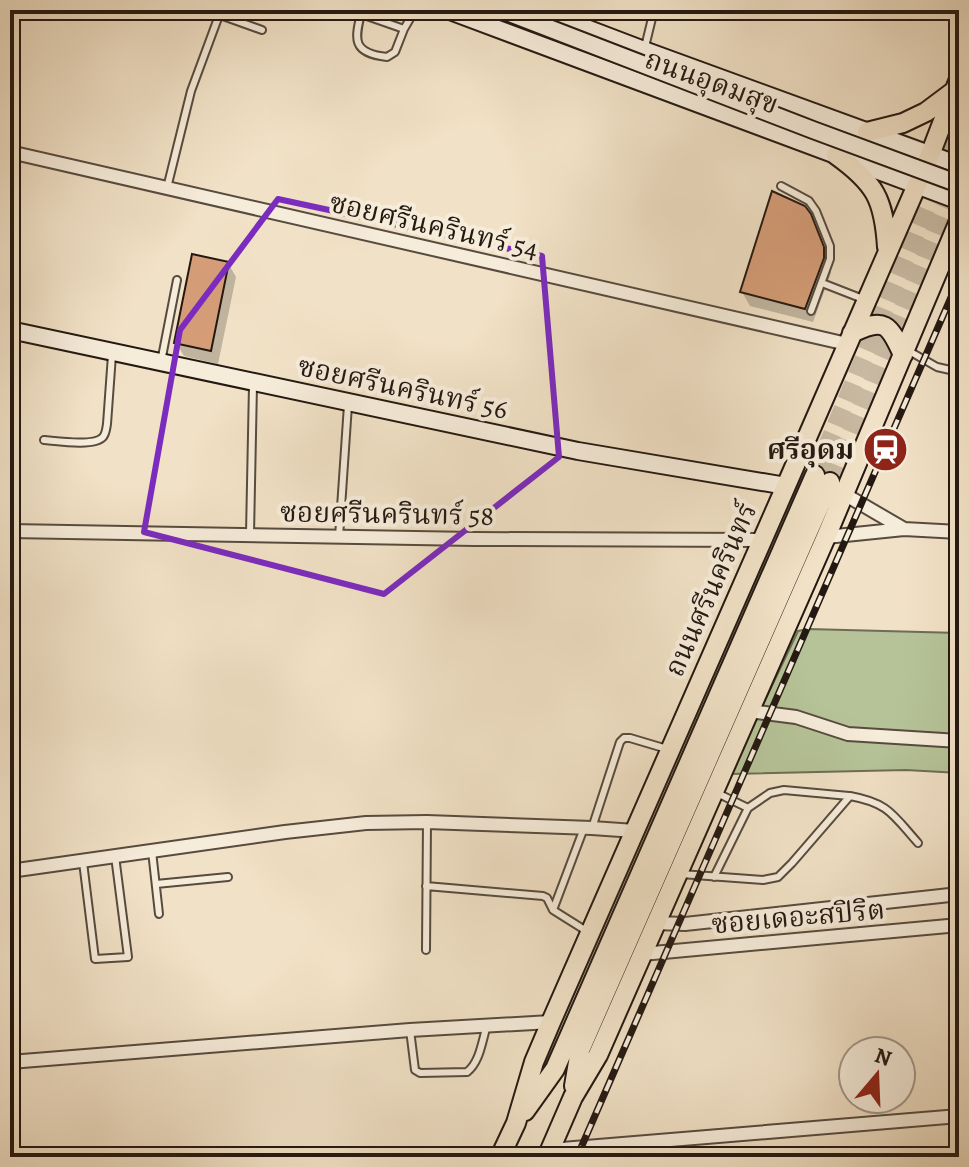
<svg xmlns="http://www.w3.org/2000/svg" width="969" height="1167" font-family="Alegreya,'Noto Serif Thai',serif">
<rect width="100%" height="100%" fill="#f1e1c6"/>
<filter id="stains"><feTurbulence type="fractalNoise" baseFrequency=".0025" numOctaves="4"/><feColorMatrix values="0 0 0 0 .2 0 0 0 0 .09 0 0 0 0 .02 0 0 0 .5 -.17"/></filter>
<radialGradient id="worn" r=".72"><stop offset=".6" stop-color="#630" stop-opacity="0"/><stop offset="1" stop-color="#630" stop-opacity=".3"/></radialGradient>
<path fill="#b6c398" stroke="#6d6e55" stroke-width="2" d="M808,629L959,633V773L906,770L730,774L798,631Z"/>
<path fill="#0003" d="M809,215L818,230L831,263V273L813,322L750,306L742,292Z
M228,263L236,277L218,364L184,356L176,343Z"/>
<path fill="#d59d77" stroke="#241912" stroke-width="2" d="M772,191L805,206L811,214L824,247V258L805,309L740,292Z
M192,254L229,262L211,351L174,343Z"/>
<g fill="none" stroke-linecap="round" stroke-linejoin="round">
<path stroke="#c8b9a2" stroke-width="18" stroke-dasharray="18 9" stroke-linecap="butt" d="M815,475L959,130
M830,482L959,174"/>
<defs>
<path id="lane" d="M362,10C354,40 352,53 387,57L395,52L404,29L415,10
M361,14L404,29
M220,15L262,30
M645,47L654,10
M781,186L809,201L816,211L830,246V259L811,311
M167,188L191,91L221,10
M822,283L863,299
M909,351L937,367L959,372
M161,362L177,280
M44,440C57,441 94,447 103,437C106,433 106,430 107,424L112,355
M250,534L253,385
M339,537L348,405
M717,793L748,808L770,793L784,790L849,796
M592,828L620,742L624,738H630L667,749
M152,851L159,914
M83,862L95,959L128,957L115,856
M681,874L763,880L778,877L792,863L850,796C889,803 893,815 918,843
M714,877L748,808
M156,884L228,877
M426,886L543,896L547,898L553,910L588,932
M553,910L584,828
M10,924L15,967
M426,950L427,822
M410,1030L415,1070L420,1073L467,1072C480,1062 482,1041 487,1025
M632,1144L633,1157"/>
<path id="street" d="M10,152L847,344
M844,494L904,529
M10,531L474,539L762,540
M826,537L904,529L959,532
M749,711L796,717L848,734L959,741
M10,871L285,832L366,823L427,822L592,828L635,831
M655,923L685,924L959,894
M642,954L959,925
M10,1062L410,1030L551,1022
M550,1150L959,1116"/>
<path id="secondary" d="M447,10L959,201
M539,10L644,50L959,165
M10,330L578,451L786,486"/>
<path id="primary" d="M867,132L903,123L926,112L954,91
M836,155C875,183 884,199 887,247
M852,333C885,317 889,324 903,355
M574,1086L580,1050L830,482
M525,1111L555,1069L815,475
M500,1157L516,1123L534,1062L551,1022L786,486L930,155L959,79
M547,1157L573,1097L598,1055L826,537L959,221"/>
</defs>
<use href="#lane" stroke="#574b3f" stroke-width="10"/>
<use href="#street" stroke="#574b3f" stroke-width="16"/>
<use href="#secondary" stroke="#241912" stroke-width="20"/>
<use href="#primary" stroke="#241912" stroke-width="22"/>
<use href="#lane" stroke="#f6ecda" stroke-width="6"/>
<use href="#street" stroke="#f6ecda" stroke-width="12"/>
<use href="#secondary" stroke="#f6ecda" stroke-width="16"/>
<use href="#primary" stroke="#f1e1c6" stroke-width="18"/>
<defs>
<path id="rail" d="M577,1157L959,279"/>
</defs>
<use href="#rail" stroke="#241912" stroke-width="7"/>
<use href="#rail" stroke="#f6ecda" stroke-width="4" stroke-dasharray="12" stroke-linecap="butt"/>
<defs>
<path id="secondary-bridge" d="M502,10L813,130L959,184"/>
</defs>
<use href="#secondary-bridge" stroke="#241912" stroke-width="20" stroke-linecap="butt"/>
<use href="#secondary-bridge" stroke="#f6ecda" stroke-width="16"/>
</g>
<path fill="none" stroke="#7b2cbf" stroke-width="6" stroke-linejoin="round" d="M278,199L542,256L559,457L384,594L144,532L180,330Z"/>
<defs>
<symbol id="station-disc" viewBox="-11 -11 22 22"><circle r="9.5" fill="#8f2418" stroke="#f6ecda"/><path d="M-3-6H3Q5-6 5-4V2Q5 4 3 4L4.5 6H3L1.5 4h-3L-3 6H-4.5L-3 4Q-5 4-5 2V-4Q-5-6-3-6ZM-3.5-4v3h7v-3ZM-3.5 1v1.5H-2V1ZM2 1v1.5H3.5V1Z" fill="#fff"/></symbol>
</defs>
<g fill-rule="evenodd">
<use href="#station-disc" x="860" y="424" width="51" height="51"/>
</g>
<g text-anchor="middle" stroke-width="8" stroke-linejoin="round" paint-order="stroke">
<g font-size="28" fill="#241912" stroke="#f6ecda">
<text transform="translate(712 81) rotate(20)" y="10">ถนนอุดมสุข</text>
<text transform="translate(434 225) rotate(13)" y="10">ซอยศรีนครินทร์ 54</text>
<text transform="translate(403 387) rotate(12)" y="10">ซอยศรีนครินทร์ 56</text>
<text transform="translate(387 513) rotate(1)" y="10">ซอยศรีนครินทร์ 58</text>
<text transform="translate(710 589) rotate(-66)" y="10">ถนนศรีนครินทร์</text>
<text transform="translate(798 916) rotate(-5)" y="10">ซอยเดอะสปิริต</text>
</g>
<g font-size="28" font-weight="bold" fill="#241912" stroke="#f6ecda" text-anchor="end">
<text x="854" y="459">ศรีอุดม</text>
</g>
</g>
<rect width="969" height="1167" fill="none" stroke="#f1e1c6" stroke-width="40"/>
<rect x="12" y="12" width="945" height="1143" fill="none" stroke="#241912" stroke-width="4"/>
<rect x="20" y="20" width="929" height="1127" fill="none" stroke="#241912" stroke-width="2"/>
<g transform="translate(877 1075) rotate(19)"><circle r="38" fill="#f6ecda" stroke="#a2988a" stroke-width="2"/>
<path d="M0-6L14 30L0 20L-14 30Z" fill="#8f2418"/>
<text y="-12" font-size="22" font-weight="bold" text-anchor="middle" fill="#241912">N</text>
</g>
<rect width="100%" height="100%" filter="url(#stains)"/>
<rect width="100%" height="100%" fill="url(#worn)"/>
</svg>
